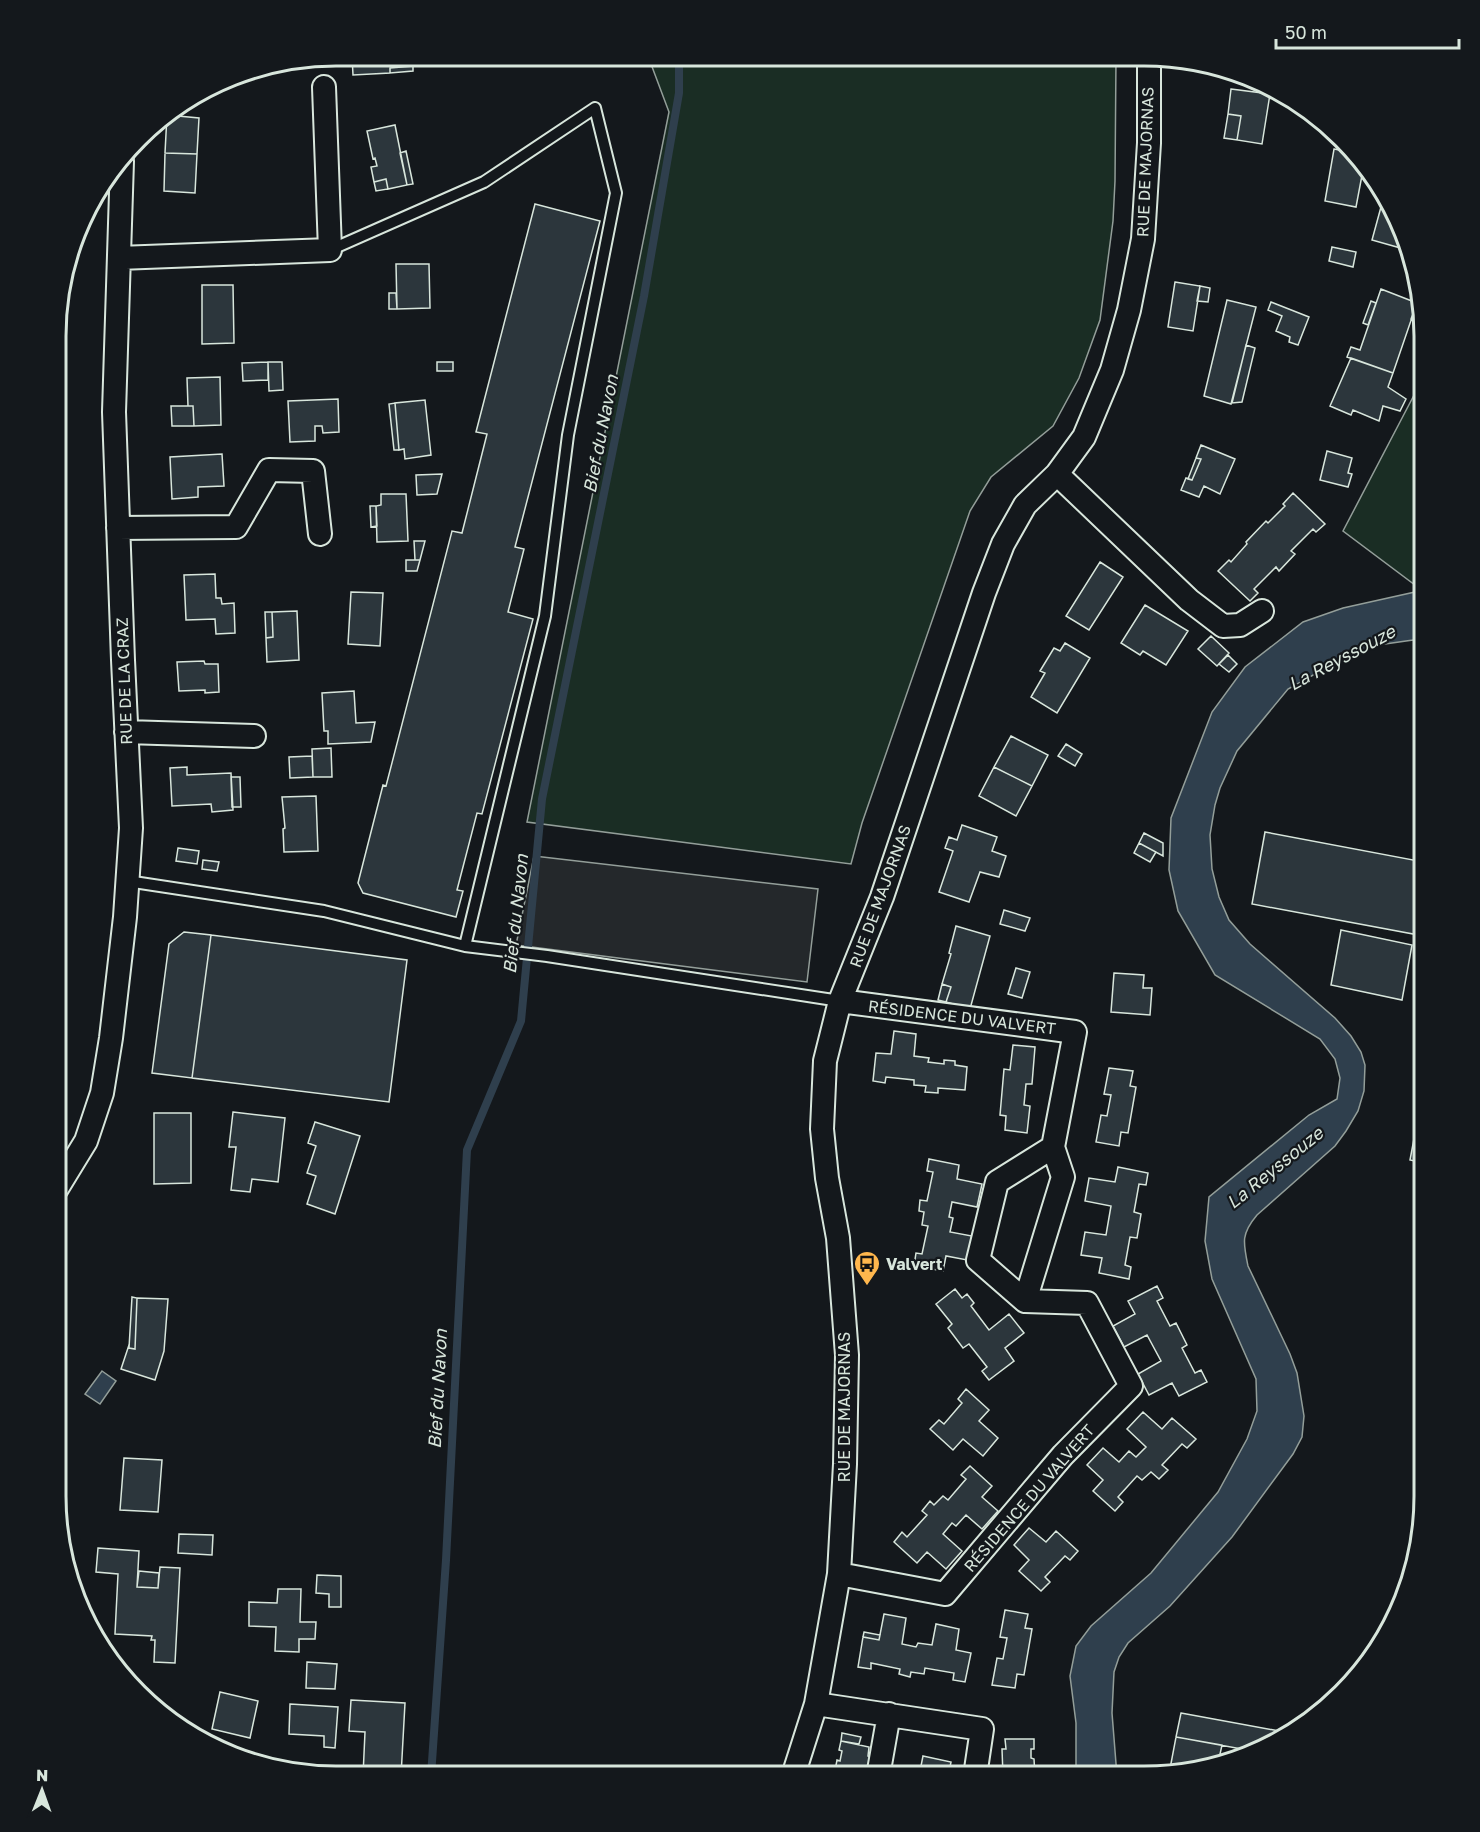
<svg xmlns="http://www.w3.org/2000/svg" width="1480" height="1832" font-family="'Golos Text',sans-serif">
<rect width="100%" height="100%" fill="#14181c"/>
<path fill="#1a2d24" stroke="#939e99" stroke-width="1.5" d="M648,56L1116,58L1115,181L1113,221L1100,320L1079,378L1053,426L991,477L970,511L862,823L851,864L527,822L669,112Z
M1424,376V590L1423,591L1343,531Z"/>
<path fill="#24282b" stroke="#939e99" stroke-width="1.5" d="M534,856L818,889L807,982L516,945Z"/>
<path fill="#2f3f4d" stroke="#939e99" stroke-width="1.5" d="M1424,590V633L1413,640L1378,645L1340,660L1288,689L1237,751L1220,788L1215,805L1210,835L1212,869L1219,897L1229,920L1250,944L1335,1018L1351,1036L1361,1052L1365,1065L1364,1091L1358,1111L1346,1131L1335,1146L1257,1215C1241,1234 1243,1242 1248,1266L1290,1354L1297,1373L1304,1416L1302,1437L1293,1454L1232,1537L1170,1606L1128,1643L1119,1657L1114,1672L1112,1713L1117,1776H1076V1723L1070,1676L1076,1646L1091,1626L1151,1573L1218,1492L1247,1439L1257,1411L1256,1379L1212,1279L1205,1241L1209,1197L1309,1115L1337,1099L1340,1078L1335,1059L1320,1039L1215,975L1178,911L1169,870L1171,818L1212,712L1245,667L1303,622L1343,608Z
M102,1371L116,1381L100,1404L85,1394Z"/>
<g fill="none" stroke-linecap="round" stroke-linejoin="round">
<path stroke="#2f3f4d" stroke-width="8" d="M431,1776L446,1560L467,1150L521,1021L542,799L644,296L679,93V56"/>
</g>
<path fill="#2c363c" stroke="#d8e6dc" stroke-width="1.5" d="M352,56H412L413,66L390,68V73L353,75Z
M413,66V71L390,73V68Z
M1231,89L1270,94L1262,144L1237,140L1241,116L1228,114Z
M1228,114L1241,116L1237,140L1224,138Z
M167,115L199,118L197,154L165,153Z
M395,125L407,185L388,189L386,179L374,182L371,167L377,166L375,158L373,159L367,131Z
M1334,149L1345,151L1363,170L1356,207L1325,201Z
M406,151L413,184L407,185L400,153Z
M165,153L197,154L195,193L164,191Z
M386,179L388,189L376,191L374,182Z
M1384,196L1388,197L1406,241L1404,249L1372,240Z
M535,204L600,221L515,547L524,549L508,612L533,619L482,814L477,813L457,890L463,891L456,917L363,893L358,883L383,785L386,786L452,531L462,533L487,434L476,432Z
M1332,247L1356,252L1353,267L1329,261Z
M396,264H429L430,308L397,309Z
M1175,282L1200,286L1193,331L1168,327Z
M202,285H233L234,343L202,344Z
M1200,286L1210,288L1208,302L1197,301Z
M1381,289L1417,303L1393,373L1347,357L1351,347L1360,350Z
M389,293H396L397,309H389Z
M1227,300L1256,307L1231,404L1204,396Z
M1371,301L1376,303L1368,325L1363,323Z
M1271,302L1309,317L1298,345L1289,342L1290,337L1276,331L1282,316L1268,310Z
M1417,303L1420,305L1422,317L1420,323L1411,319Z
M1246,345L1255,348L1242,402L1232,403Z
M1351,358L1393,373L1388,387L1406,399L1400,411L1383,406L1379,421L1353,410L1351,415L1330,406Z
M268,362V380L243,381L242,363Z
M268,362H282L283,390L269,391Z
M437,362H453V371H437Z
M220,377L221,425L194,426L193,406H188L187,378Z
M338,399L339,432L323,433L322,426H315V441L290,442L288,401Z
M425,400L431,455L405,459L404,449L399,450L395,403Z
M395,403L399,450H394L389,404Z
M171,406H193L194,426H172Z
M1201,445L1235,459L1220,494L1204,486L1199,497L1181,490L1186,478L1192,480L1201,459L1196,458Z
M1327,451L1352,458L1348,473L1352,474L1348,487L1320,480Z
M222,454L224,486L198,487V497L172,499L170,457Z
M1196,458L1201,459L1192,480L1188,479Z
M442,474L437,494L417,495L416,475Z
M1293,493L1325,524L1316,532L1313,529L1291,551L1295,554L1279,571L1276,567L1254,589L1258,593L1250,601L1218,571L1229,560L1231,562L1247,544L1246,542L1266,521L1268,523L1285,506L1283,504Z
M381,494H406L408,541L377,542L376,506L381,505Z
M370,506H376L377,526L371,527Z
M414,541H425L420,560H415Z
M406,560H420L417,571H406Z
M1100,562L1123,577L1089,630L1066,616Z
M215,574L216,598H221L222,604L234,603L235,633L216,634L215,619L186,620L184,575Z
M351,592L383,593L380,646L348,644Z
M1145,605L1188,631L1166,665L1143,651L1140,655L1121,643Z
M297,611L299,660L267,662L266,638L273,637L272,612Z
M265,612H272L273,637L266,638Z
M1211,636L1229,653L1217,666L1198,649Z
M1065,643L1090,658L1057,713L1031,697L1045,673L1040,671L1054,648L1060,651Z
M1228,655L1237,664L1229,672L1219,664Z
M204,661L205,664H218L219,692L205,693V690L179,691L177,662Z
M354,691L356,723L375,722L371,742L328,744V731H324L322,693Z
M1011,736L1048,755L1032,786L994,767Z
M1066,744L1082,754L1075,766L1058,756Z
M331,748L332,777H313L312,749Z
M312,756L313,777L290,778L289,757Z
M187,767V775L231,773L233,810L212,812L211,804L172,806L170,768Z
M994,767L1032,786L1016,816L979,796Z
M231,777H240L241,807H232Z
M316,796L318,851L284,852L283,829L285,828L282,797Z
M962,825L997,837L992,851L1006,856L999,877L980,872L969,902L939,892L953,851L945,848L949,837L957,840Z
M1265,832L1424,862V936L1252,904Z
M1144,833L1163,843V856L1139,843Z
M1139,843L1156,852L1150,862L1134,853Z
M178,848L199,851L197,864L176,861Z
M203,860L219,862L217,871L202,869Z
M1004,910L1030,918L1025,931L1000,924Z
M956,926L990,936L970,1009L946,1002L951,987L942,984L951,954L949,953Z
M1341,930L1412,945L1402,1000L1331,985Z
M184,932L211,935L192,1078L152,1073L169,944Z
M211,935L407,960L389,1102L192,1078Z
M1016,968L1030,972L1022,998L1008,994Z
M1114,973L1144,975L1143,988H1152L1150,1015L1111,1012Z
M942,984L951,987L946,1002L938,1000Z
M894,1031L916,1034L914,1056L929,1058L928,1062L944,1064V1060L955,1061V1065L967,1067L965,1090L938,1088V1093L925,1092L926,1086L914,1085V1080L886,1077L885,1083L873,1081L876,1053L891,1054Z
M1013,1045L1035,1047L1032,1084H1026L1024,1105L1030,1106L1027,1133L1005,1130L1006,1116L1000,1115L1004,1069L1010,1070Z
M1109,1068L1133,1071L1130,1086L1136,1087L1128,1133L1121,1132L1119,1146L1096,1142L1101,1115L1107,1116L1111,1095L1104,1094Z
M1424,1086V1163L1410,1160Z
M233,1112L285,1118L278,1182L252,1179L250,1192L231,1190L236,1147H229Z
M154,1113H191V1183L154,1184Z
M315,1122L360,1136L335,1214L307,1204L316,1176L307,1173L316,1146L308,1143Z
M929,1159L959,1165L957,1179L982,1184L977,1207L952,1202L949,1217L953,1218L950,1232L972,1236L967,1260L946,1256L943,1271L914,1266L916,1253L922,1254L928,1226L922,1225L924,1212L919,1211L920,1200L927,1201L933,1172L927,1171Z
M1118,1167L1148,1173L1146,1185L1139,1184L1134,1212L1141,1214L1137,1238L1130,1237L1125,1265L1131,1267L1129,1279L1099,1273L1102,1258L1081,1255L1085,1232L1106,1235L1111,1206L1085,1201L1089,1178L1115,1182Z
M1157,1286L1163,1298L1157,1301L1170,1326L1176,1323L1187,1345L1182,1348L1195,1373L1201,1370L1207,1382L1179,1396L1172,1383L1149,1395L1138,1374L1161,1361L1147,1335L1124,1347L1113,1326L1135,1314L1128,1301Z
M955,1289L962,1298L967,1294L974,1303L971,1306L989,1330L1009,1314L1024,1333L1005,1348L1014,1361L989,1380L982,1371L987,1367L969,1344L963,1348L948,1328L952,1324L936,1304Z
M132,1297L137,1298L135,1349L129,1348Z
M137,1298L168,1299L164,1351L155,1380L121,1369L129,1345V1348L135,1349Z
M966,1389L989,1410L979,1421L998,1438L983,1456L963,1439L953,1450L930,1429L939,1420L944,1424L962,1403L958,1399Z
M1143,1412L1162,1429L1172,1418L1196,1439L1187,1448L1182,1444L1162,1465L1168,1470L1159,1479L1151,1472L1142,1480L1137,1476L1118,1497L1123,1502L1115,1511L1093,1491L1103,1480L1087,1465L1103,1448L1119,1462L1129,1451L1136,1457L1146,1447L1127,1429Z
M124,1458L162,1460L158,1512L120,1510Z
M970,1466L992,1486L982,1497L998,1511L982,1529L966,1515L956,1526L952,1523L943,1534L962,1551L946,1569L927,1552L917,1563L894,1542L902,1532L907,1537L927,1515L922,1511L930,1501L934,1505L943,1496L948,1500L966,1479L961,1475Z
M1029,1528L1046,1542L1056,1531L1078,1551L1070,1560L1065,1556L1045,1577L1050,1582L1041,1591L1019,1571L1029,1560L1014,1545Z
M179,1534L213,1535L212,1555L178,1553Z
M98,1548L139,1551L137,1587L158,1588L160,1567L180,1568L175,1663L154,1662L155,1640H151L152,1636L115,1634L118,1574L96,1572Z
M139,1571L159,1573L158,1588L137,1587Z
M317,1575L341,1576V1607H329V1594L316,1593Z
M278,1589H301L300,1622H316L315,1639H299V1652L275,1651L276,1627L249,1626V1602L277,1603Z
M1005,1610L1028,1614L1025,1628L1032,1629L1024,1675L1017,1674L1015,1688L992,1685L997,1658L1003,1659L1007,1638L1000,1637Z
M884,1614L906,1618L902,1644L916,1647L918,1643L932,1645L936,1624L959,1629L956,1650L971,1653L965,1682L953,1680L954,1673L925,1668L924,1674L911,1672L910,1677L899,1674L900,1669L871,1663V1669L858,1667L863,1637L879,1640Z
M864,1632L880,1635L879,1640L863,1637Z
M307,1662L337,1664L335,1689L306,1688Z
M220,1692L258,1701L250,1738L212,1729Z
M351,1700L405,1703L401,1776H363L365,1732L349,1731Z
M290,1704L338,1707L335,1748L324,1747V1736L289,1734Z
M1181,1713L1290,1733L1284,1739L1247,1750L1176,1737Z
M842,1733L861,1737L859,1744L841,1741Z
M1176,1737L1222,1745L1219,1759L1169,1774Z
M1005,1739H1034V1749H1031V1758L1034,1759L1035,1776H1003L1002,1749H1006Z
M841,1741L869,1747L868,1756L870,1757L867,1776H834L837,1760L840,1761L842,1751L839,1750Z
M923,1756L951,1762L949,1772H946L945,1776H916L918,1766H921Z"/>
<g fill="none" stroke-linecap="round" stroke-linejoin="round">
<defs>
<path id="lane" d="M330,250L484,182L595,108L616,193L568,435L545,616L465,946
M127,881L324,911L465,946L547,956L840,1001"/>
<path id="street" d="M119,258L330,250L324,87
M1057,474L1189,600L1223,626L1240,625L1262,611
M118,528L236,527L269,470L313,471L320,534
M126,732L254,736
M56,1190L86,1141L102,1093L111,1038L125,917L131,828L123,660L114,412L122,161
M1025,1301L1063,1177L1053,1147
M839,1574L945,1594L1063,1455L1131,1386L1087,1303L1025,1301L978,1260L997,1182L1053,1147L1075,1032L840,1001
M816,1704L982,1729L975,1776
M793,1776L816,1704L839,1574L845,1464L847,1355L838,1238L827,1178L822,1129L825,1061L840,1001L882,897L984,593L1003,544L1025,505L1057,474L1084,437L1112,370L1129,310L1143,239L1149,143V58
M878,1776L889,1714"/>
</defs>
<use href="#lane" stroke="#d8e6dc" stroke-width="14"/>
<use href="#street" stroke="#d8e6dc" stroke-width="26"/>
<use href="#lane" stroke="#14181c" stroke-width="10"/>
<use href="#street" stroke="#14181c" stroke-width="22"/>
</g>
<defs>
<symbol id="bus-pin" viewBox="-11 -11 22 30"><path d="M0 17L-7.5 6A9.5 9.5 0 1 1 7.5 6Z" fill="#ffb74d" stroke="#14181c"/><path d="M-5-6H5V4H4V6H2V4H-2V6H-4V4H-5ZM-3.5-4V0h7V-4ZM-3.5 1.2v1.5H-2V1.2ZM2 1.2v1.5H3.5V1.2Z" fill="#111"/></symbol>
</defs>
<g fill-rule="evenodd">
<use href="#bus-pin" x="852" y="1249" width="30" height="40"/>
</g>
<g text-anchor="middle" stroke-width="4.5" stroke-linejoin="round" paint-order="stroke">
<g font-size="16" fill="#d8e6dc" stroke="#14181c">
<text transform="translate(1145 162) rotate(-88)" y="6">RUE DE MAJORNAS</text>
<text transform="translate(124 681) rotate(-92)" y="6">RUE DE LA CRAZ</text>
<text transform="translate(880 896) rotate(-70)" y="6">RUE DE MAJORNAS</text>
<text transform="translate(962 1017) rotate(7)" y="6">RÉSIDENCE DU VALVERT</text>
<text transform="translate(844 1407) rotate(-90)" y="6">RUE DE MAJORNAS</text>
<text transform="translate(1029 1498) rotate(-49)" y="6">RÉSIDENCE DU VALVERT</text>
</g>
<g font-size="16" font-weight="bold" fill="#d8e6dc" stroke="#14181c" text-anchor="start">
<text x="886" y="1270">Valvert</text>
</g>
<g font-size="18" font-style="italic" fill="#d8e6dc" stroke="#14181c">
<text transform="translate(601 434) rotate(-79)" y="6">Bief du Navon</text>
<text transform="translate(1342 658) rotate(-28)" y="6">La Reyssouze</text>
<text transform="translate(516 914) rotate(-84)" y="6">Bief du Navon</text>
<text transform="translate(1275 1168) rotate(-39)" y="6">La Reyssouze</text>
<text transform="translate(438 1389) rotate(-87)" y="6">Bief du Navon</text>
</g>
</g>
<path d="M0 0H1480V1832H0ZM336 66H1144A270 270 0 0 1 1414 336V1496A270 270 0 0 1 1144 1766H336A270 270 0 0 1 66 1496V336A270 270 0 0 1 336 66Z" fill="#14181c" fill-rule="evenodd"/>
<path fill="none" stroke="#d8e6dc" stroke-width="3" d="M336 66H1144A270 270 0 0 1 1414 336V1496A270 270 0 0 1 1144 1766H336A270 270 0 0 1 66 1496V336A270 270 0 0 1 336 66Z"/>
<g transform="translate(42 1790) rotate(1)" stroke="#14181c" stroke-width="4.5" paint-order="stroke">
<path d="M0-4.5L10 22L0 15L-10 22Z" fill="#d8e6dc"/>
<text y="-9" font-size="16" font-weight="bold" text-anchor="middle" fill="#d8e6dc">N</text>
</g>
<path d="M1276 39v9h183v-9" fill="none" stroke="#d8e6dc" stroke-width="3"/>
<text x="1285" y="39" font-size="18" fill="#d8e6dc" stroke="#14181c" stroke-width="4.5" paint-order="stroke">50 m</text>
</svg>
